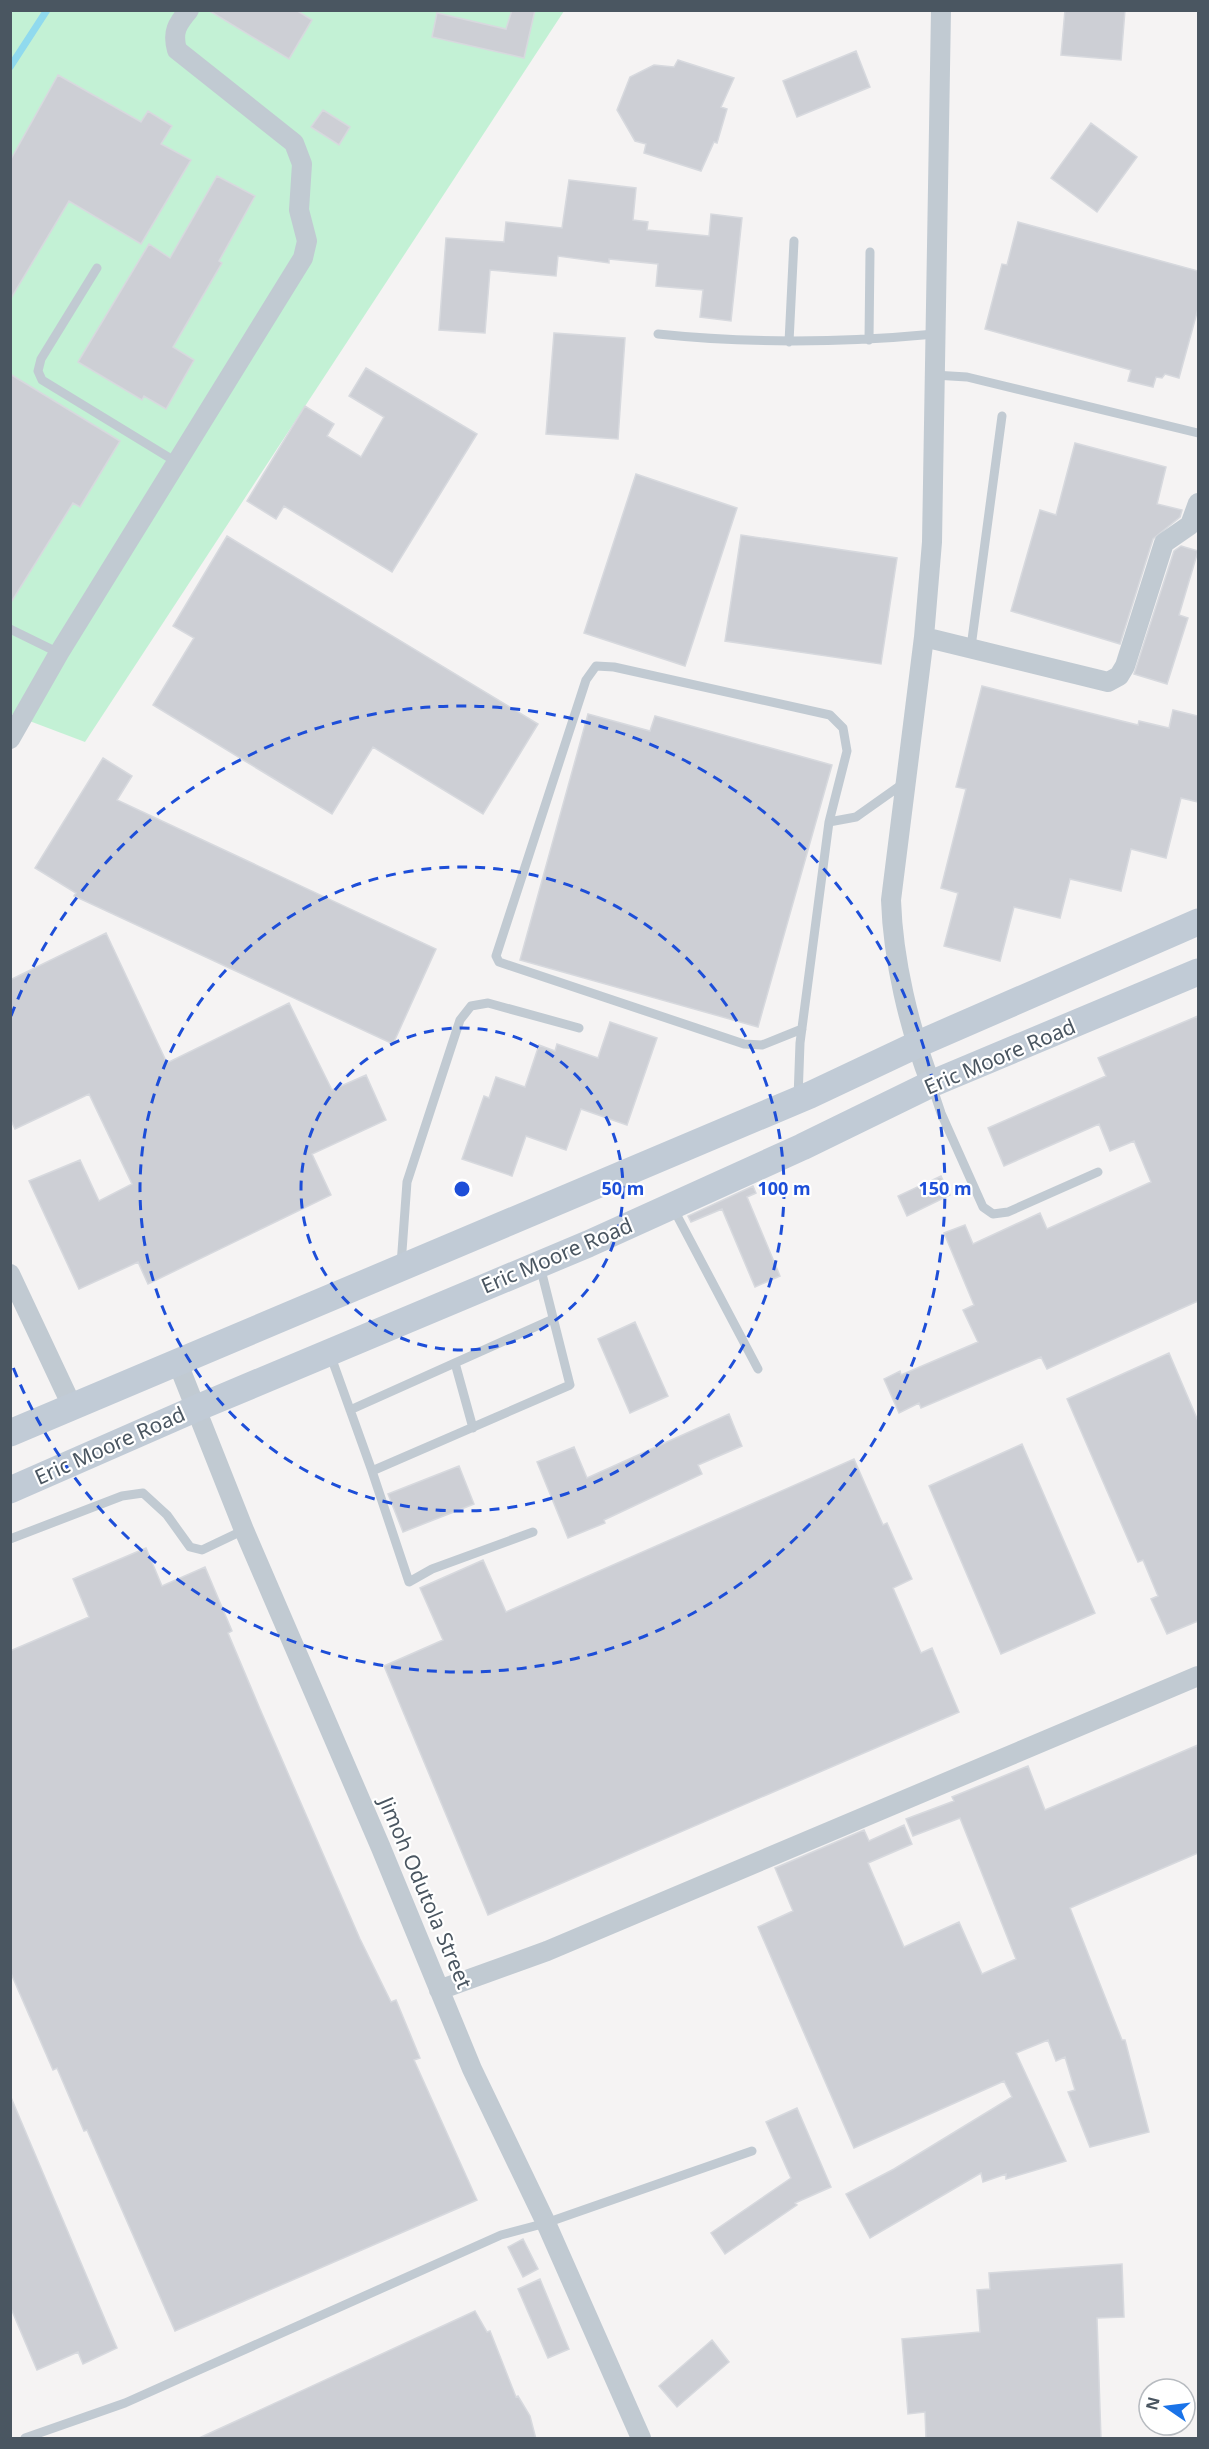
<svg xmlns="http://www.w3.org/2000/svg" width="1209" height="2449" font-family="'Noto Sans',sans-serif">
<rect width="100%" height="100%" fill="#f5f3f3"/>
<path fill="#c3f1d5" d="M14,10L564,11L85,742L11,714L10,15Z"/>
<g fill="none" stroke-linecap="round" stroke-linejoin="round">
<path stroke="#90daee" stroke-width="7" d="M10,67L47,10"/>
</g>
<path fill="#cdcfd5" stroke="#d7d9de" stroke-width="1.5" d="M208,10H296L312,20L289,59Z
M512,10H535L524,58L432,37L437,13L506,29Z
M1065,10H1125L1121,60L1061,55Z
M856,51L870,87L797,117L783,81Z
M678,60L734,78L721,107L727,109L717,143L714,142L701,171L644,153L646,144L635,141L617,110L630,77L654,65L674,67Z
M58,75L141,122L148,111L172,126L161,144L191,160L141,244L69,201L10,300V161Z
M323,110L350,127L339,145L311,127Z
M1091,123L1137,157L1097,212L1051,178Z
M217,176L255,196L219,261L222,263L173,347L194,360L166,409L144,396L142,400L78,362L149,244L170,258Z
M569,180L636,188L633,220L648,222L647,230L709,236L711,214L742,218L731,321L700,317L703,290L656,286L658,264L609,259V263L558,256L556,276L490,270L485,333L439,330L446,238L504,242L506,222L562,228Z
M1018,222L1198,271V309L1179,378L1165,374L1162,378L1156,377L1153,387L1128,381L1131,370L985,329L1002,264L1007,265Z
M554,333L625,338L618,439L546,434Z
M366,368L477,434L392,572L284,506L276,519L247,501L305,406L334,424L327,436L361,457L384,417L349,396Z
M10,374L120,441L80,507L73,503L10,604Z
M1075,443L1166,467L1157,504L1182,510L1180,517L1153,539L1120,644L1011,611L1040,510L1056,515Z
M636,474L737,508L685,666L584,633Z
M741,535L897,558L881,664L725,641Z
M227,536L538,724L483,814L373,747L332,814L153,705L194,638L173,626Z
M1181,546L1198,551L1179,615L1188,618L1167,684L1134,674L1174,551Z
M982,686L1138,725L1139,721L1169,728L1173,710L1198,716V802L1181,798L1166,858L1131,849L1121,891L1070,879L1060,918L1014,907L1000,961L944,946L958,893L941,888L966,789L956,787Z
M588,714L650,731L655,716L832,765L758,1027L520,960Z
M103,758L132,776L117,800L436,949L393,1044L74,896L76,893L35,868Z
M106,933L167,1063L289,1003L332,1090L366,1075L386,1120L312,1154L331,1195L148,1284L138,1262L79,1289L29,1181L80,1160L99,1201L132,1184L89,1094L15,1129L10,1118V980Z
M1198,1016V1301L1047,1369L1041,1357L921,1408L919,1403L899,1413L884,1379L900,1371L901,1375L978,1342L963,1310L974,1305L944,1233L965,1225L973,1244L1040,1213L1047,1229L1151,1182L1134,1141L1110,1151L1099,1124L1004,1166L988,1128L1106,1076L1098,1058Z
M610,1022L657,1038L627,1125L581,1109L566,1150L526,1136L512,1176L462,1159L484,1096L489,1098L496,1077L525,1087L539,1045L555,1051L557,1044L598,1058Z
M941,1176L950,1195L907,1216L898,1196Z
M753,1186L756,1193L747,1197L780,1276L755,1287L722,1209L691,1222L688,1216Z
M635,1322L668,1396L630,1413L598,1339Z
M1169,1353L1198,1421V1621L1167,1634L1151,1599L1158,1596L1143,1560L1138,1562L1067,1399Z
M729,1414L742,1446L698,1465L702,1474L604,1520L605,1523L568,1538L537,1462L574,1447L587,1478Z
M1022,1444L1095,1613L1001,1654L929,1486Z
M854,1459L883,1525L887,1523L912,1579L893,1588L921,1653L932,1648L959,1712L488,1915L384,1666L443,1640L420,1588L483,1560L506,1612Z
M459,1466L474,1504L403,1532L388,1494Z
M146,1548L162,1586L205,1567L232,1631L228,1633L260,1709L360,1939L391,2002L396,2000L420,2058L414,2060L477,2200L175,2331L87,2130L84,2131L57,2068L53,2070L10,1971V1651L89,1617L73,1579Z
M1198,1745V1853L1070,1908L1122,2040H1125L1149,2132L1090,2147L1068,2092L1075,2090L1065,2057L1056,2061L1048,2040L1016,2053L1066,2161L1006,2179V2174L983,2182L981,2173L870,2238L846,2194L894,2169L1012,2097L1004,2081L854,2148L758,1927L793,1911L775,1868L864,1830L869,1841L904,1825L912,1844L868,1863L904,1947L959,1922L982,1974L1016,1959L960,1818L913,1836L906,1819L954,1801L952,1797L1028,1766L1045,1810Z
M10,2095L117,2348L83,2364L78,2352L37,2370L10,2306Z
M797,2108L831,2187L795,2203L797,2205L725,2254L711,2233L791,2178L766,2122Z
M523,2239L538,2269L523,2277L508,2247Z
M1122,2264L1124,2317L1097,2318L1101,2439H926L925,2412L908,2414L902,2339L980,2332L977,2290L990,2289L989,2273Z
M540,2279L569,2349L548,2358L518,2289Z
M475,2311L487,2332L490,2331L516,2397L518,2396L530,2416L536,2439H197Z
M712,2340L729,2362L677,2407L659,2386Z"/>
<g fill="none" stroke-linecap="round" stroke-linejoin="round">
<path stroke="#c1cad2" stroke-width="9" d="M97,268L41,359L38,371L42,380L178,463
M658,334C753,344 840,343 935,334
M869,340L870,252
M789,342L794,241
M934,375L967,377L1198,433
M10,629L59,653
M971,647L1002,416
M829,822L856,817L904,783
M932,1086L941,1113L983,1207L993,1214L1008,1212L1098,1172
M798,1098L800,1043L829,822L847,751L843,728L830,715L614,667L596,666L586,680L496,956L499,962L744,1044L762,1045L802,1029
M673,1208L758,1369
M401,1265L407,1182L460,1020L471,1006L488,1003L579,1028
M330,1354L372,1471L570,1385L540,1266
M455,1363L473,1428
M350,1410L553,1319
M372,1471L409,1582L432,1569L533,1532
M10,1539L122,1496L143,1493L167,1515L190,1547L202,1550L244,1530
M25,2438L125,2403L501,2235L546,2223L752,2151"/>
<path stroke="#c1cad2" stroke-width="20" d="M924,637L1108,682L1119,676L1125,666L1164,543L1190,525L1198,503
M10,739L59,653L303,258L307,241L299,210L302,164L294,143L177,50C172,32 177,24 189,10
M931,1084C909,1028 893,960 891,900L924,637L932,542L941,10
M10,1274L72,1406
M177,1361L244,1530L381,1848L472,2069L546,2223L641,2438
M439,1990L547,1951L1198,1676"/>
<path stroke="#c1cbd6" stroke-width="27" d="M10,1433L810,1095L916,1045L1198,922
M10,1490L197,1408L588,1244L802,1147L931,1084L1198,972"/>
</g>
<g fill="none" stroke="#1d4ed8" stroke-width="3" stroke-dasharray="10 8">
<circle cx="462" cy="1189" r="161"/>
<circle cx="462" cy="1189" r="322"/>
<path d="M11 1016A483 483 0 1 1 11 1362"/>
</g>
<g text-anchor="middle" stroke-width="4.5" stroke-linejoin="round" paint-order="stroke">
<g font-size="21" fill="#4a5661" stroke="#fff">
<text transform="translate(1000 1057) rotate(-23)" y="7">Eric Moore Road</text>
<text transform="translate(557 1256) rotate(-23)" y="7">Eric Moore Road</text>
<text transform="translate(110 1446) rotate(-24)" y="7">Eric Moore Road</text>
<text transform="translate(425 1893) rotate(67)" y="7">Jimoh Odutola Street</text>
</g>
</g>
<circle cx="462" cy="1189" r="9" fill="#1d4ed8" stroke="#fff" stroke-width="3"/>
<g font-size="18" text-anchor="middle" font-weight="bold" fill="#1d4ed8" stroke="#fff" stroke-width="4.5" stroke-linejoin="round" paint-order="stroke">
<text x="623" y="1195">50 m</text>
<text x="784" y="1195">100 m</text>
<text x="945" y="1195">150 m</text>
</g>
<rect width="1209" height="2449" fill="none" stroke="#4a5661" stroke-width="24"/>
<g transform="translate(1167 2407) rotate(284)"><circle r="28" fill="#ffffff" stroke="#b7bbc0" stroke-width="1.5"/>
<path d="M0-4.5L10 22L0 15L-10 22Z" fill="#1a73e8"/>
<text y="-9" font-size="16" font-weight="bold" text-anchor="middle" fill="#4a5661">N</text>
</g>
</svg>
